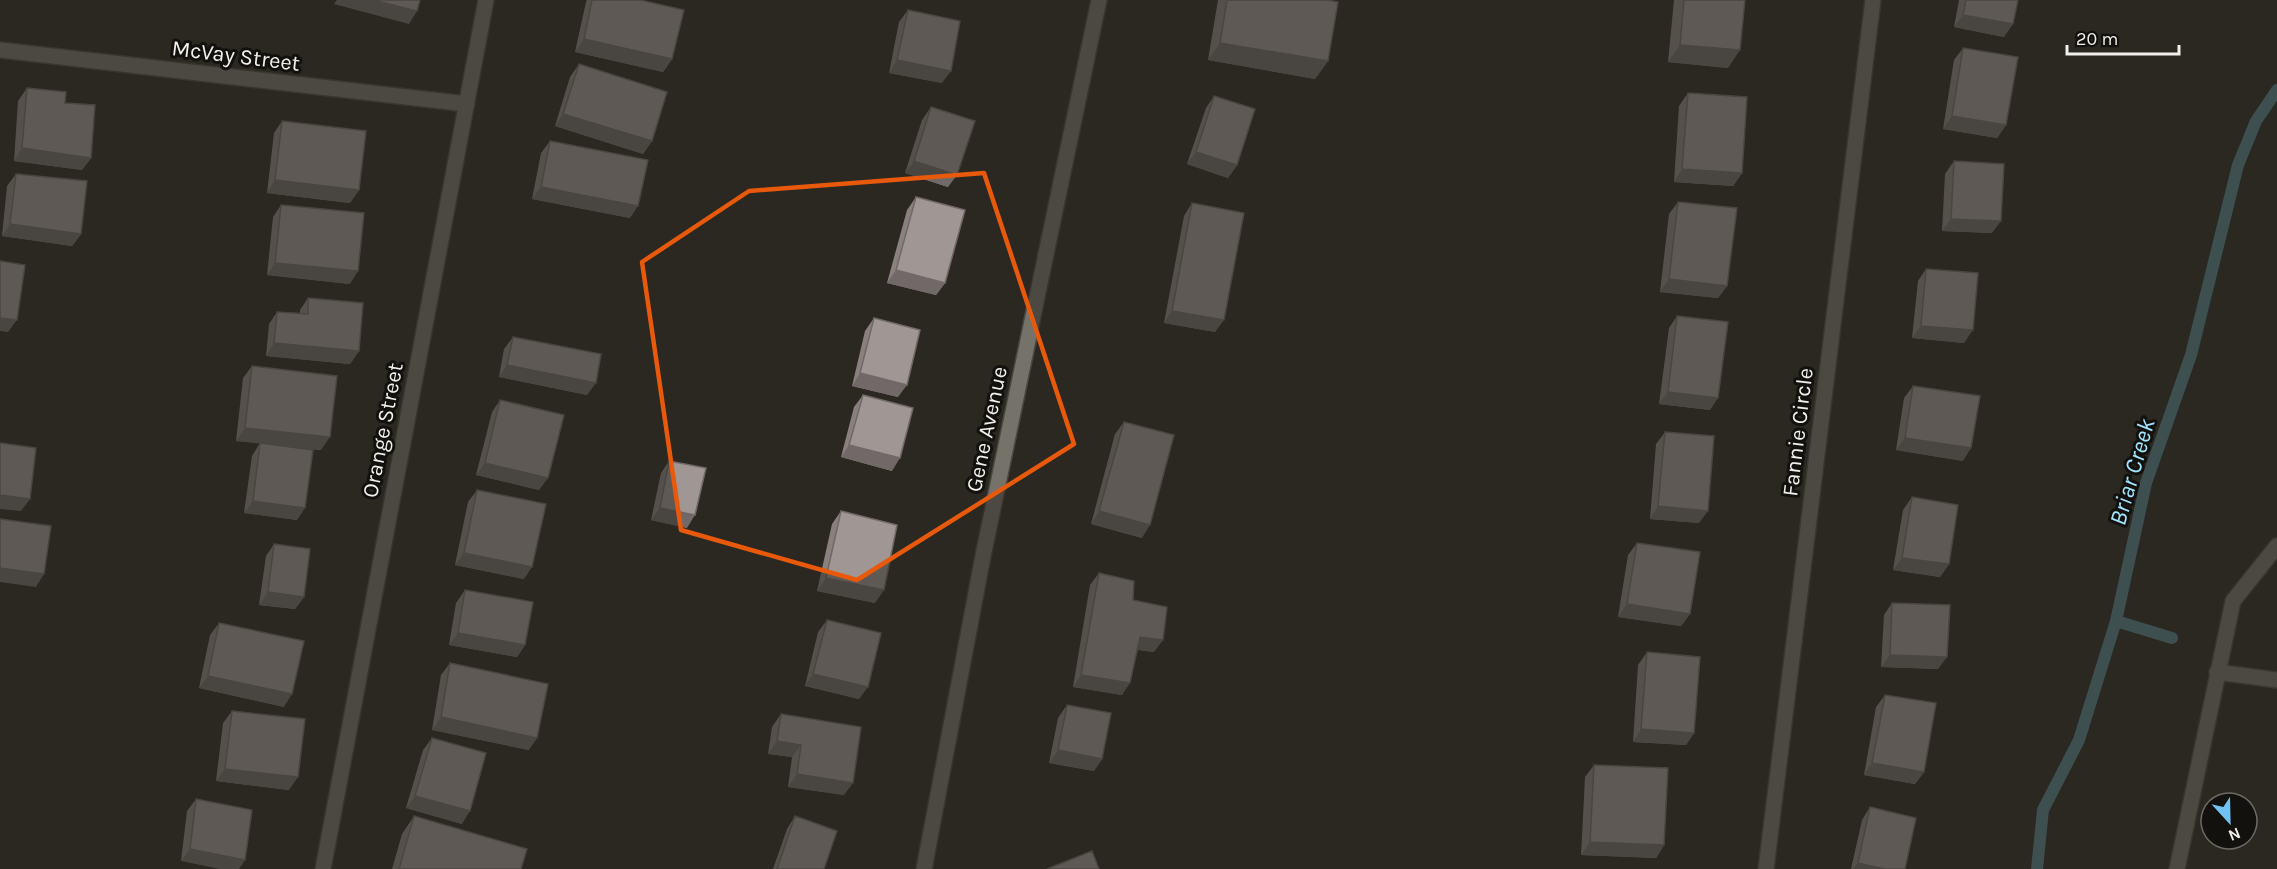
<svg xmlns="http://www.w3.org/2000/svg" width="2277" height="869" font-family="Karla,sans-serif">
<rect width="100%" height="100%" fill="#2a2821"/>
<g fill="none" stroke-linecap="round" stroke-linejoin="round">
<path stroke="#577e89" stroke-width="12" d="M2116,621L2172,638
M2037,869L2043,810L2079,740L2116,621L2146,483L2191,355L2238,165L2256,121L2277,90"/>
<defs>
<path id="lane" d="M2217,672L2277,680
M2177,869L2233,601L2277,546"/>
<path id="street" d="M0,50L467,104
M323,869L486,0
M924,869L983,556L1099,0
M1766,869L1873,0"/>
</defs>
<use href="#lane" stroke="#494640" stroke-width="18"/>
<use href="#street" stroke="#494640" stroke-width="18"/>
<use href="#lane" stroke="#75726a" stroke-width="15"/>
<use href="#street" stroke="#75726a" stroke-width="15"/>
</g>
<path fill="#8a817f" d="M587,0H640L672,59L663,72L575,52L586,2Z
M1218,0H1327L1328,61L1315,79L1208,60Z
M1674,0H1745L1728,68L1668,62Z
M1959,0H2018L2004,37L1954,27Z
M908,10L942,83L889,73L899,22Z
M1963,48L2006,125L1997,138L1943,129L1954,60Z
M579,64L652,141L643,154L555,126L570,77Z
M27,88L65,103L91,158L82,170L14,161L18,101Z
M1688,93L1742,173L1733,186L1674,182L1679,106Z
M1214,96L1237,165L1228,178L1187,164L1206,108Z
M931,107L948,187L905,173L922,120Z
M282,121L359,190L350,203L267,193L274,133Z
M550,141L630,218L532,199L541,153Z
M1954,161L1992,233L1942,231L1945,174Z
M16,174L81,234L72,246L2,236L7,186Z
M916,197L945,283L936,295L887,283L907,210Z
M1678,202L1727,286L1718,298L1660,292L1669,214Z
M1192,203L1215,332L1164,323L1184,216Z
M281,205L350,284L267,275L273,217Z
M1926,269L1964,343L1912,338L1918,281Z
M308,298L359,351L350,364L266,356L269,324L277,312L300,313V310Z
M1677,316L1710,410L1659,404L1669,328Z
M874,318L898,397L852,386L865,331Z
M513,337L587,395L499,377L504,349Z
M252,366L321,450L272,445L297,520L244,513L252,456L260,443L236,441L243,378Z
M1913,386L1963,461L1896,450L1904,398Z
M863,395L892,471L841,457L854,407Z
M500,400L539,490L476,475L492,412Z
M1124,422L1142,538L1091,524L1115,434Z
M1665,432L1699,523L1650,519L1656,444Z
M669,461L687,528L651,520L661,473Z
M477,490L524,579L455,565L468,502Z
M1912,497L1949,564L1940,577L1893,570L1903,510Z
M841,511L875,603L817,591L832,524Z
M1637,543L1690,614L1681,626L1618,617L1628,555Z
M274,544L304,597L295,609L259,605L266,556Z
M1099,573L1133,600L1154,652L1138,650L1122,695L1073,687L1090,585Z
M465,590L525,645L517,657L449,645L456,603Z
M1892,603L1938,669L1881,667L1884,615Z
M827,620L859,699L805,686L818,632Z
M219,623L284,707L199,688L210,635Z
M1647,652L1694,733L1686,745L1633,742L1638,665Z
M450,663L529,750L432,730L441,675Z
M1885,695L1924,772L1915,784L1864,775L1876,707Z
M1067,705L1102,759L1094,771L1049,763L1058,718Z
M232,711L289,790L216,781L223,723Z
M781,714L844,795L788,787L792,757L768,754L772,727Z
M432,738L462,824L406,808L423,750Z
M1594,765L1664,845L1656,858L1581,855L1585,777Z
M196,799L252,810L181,861L187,811Z
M1870,807L1905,869H1851L1862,820Z
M414,816L521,869H392L402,834Z
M795,816L824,869H773L787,829Z"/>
<path fill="#706968" d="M337,0H373L417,11L409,24L334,4Z
M1963,15L2013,24L2004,37L1954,27Z
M584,39L672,59L663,72L575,52Z
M1220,43L1328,61L1315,79L1208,60Z
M1680,45L1740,50L1728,68L1668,62Z
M897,60L951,71L942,83L889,73Z
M563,114L652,141L643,154L555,126Z
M1952,116L2006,125L1997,138L1943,129Z
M22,148L91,158L82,170L14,161Z
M1196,152L1237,165L1228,178L1187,164Z
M914,161L957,175L948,187L905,173Z
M1682,169L1742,173L1733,186L1674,182Z
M275,180L359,190L350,203L267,193Z
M541,187L638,206L630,218L532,199Z
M1951,219L2001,221L1992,233L1942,231Z
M10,224L81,234L72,246L2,236Z
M275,263L358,271L350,284L267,275Z
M896,270L945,283L936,295L887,283Z
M1669,279L1727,286L1718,298L1660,292Z
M1172,311L1224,320L1215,332L1164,323Z
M0,318L17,320L8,332L0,331Z
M1921,326L1973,330L1964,343L1912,338Z
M274,343L359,351L350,364L266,356Z
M507,365L596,383L587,395L499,377Z
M860,373L907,385L898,397L852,386Z
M1668,392L1718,398L1710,410L1659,404Z
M245,428L330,437L321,450L236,441Z
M1905,438L1971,448L1963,461L1896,450Z
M849,445L900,458L892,471L841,457Z
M485,463L548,478L539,490L476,475Z
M0,495L30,499L21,511L0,509Z
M253,501L305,508L297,520L244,513Z
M1658,506L1708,511L1699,523L1650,519Z
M660,508L695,515L687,528L651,520Z
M1099,511L1150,525L1142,538L1091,524Z
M464,553L532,567L524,579L455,565Z
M1902,558L1949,564L1940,577L1893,570Z
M0,568L44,574L36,587L0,582Z
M826,578L884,590L875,603L817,591Z
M268,592L304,597L295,609L259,605Z
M1627,604L1690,614L1681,626L1618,617Z
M458,633L525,645L517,657L449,645Z
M1140,637L1163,640L1154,652L1132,649Z
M1890,655L1947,657L1938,669L1881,667Z
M813,674L868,687L859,699L805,686Z
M1081,675L1130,683L1122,695L1073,687Z
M208,676L292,694L284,707L199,688Z
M441,717L537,738L529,750L432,730Z
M1641,729L1694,733L1686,745L1633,742Z
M777,741L801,745L792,757L768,754Z
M1058,750L1102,759L1094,771L1049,763Z
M1872,763L1924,772L1915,784L1864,775Z
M225,769L298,777L289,790L216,781Z
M797,774L853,783L844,795L788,787Z
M415,796L470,811L462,824L406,808Z
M1590,842L1664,845L1656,858L1581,855Z
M190,849L245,860L239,869H220L181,861Z
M1858,863L1885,869H1853Z"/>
<path fill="#a09694" stroke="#706968" stroke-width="1.5" d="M373,0H420L417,11Z
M592,0H640L684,10L672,59L584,39Z
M1227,0H1327L1338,2L1328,61L1220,43Z
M1684,0H1745L1740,50L1680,45Z
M1966,0H2018L2013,24L1963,15Z
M908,10L960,21L951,71L897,60Z
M1963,48L2018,57L2006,125L1952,116Z
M579,64L667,92L652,141L563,114Z
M27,88L66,92L65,103L95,105L91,158L22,148Z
M1688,93L1747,97L1742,173L1682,169Z
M1214,96L1255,109L1237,165L1196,152Z
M931,107L975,121L957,175L914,161Z
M282,121L366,131L359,190L275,180Z
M550,141L648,160L638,206L541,187Z
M1954,161L2004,164L2001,221L1951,219Z
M16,174L87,181L81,234L10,224Z
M916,197L965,210L945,283L896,270Z
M1678,202L1737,208L1727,286L1669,279Z
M1192,203L1244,213L1224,320L1172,311Z
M281,205L364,213L358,271L275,263Z
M0,261L25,265L17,320L0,318Z
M1926,269L1978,273L1973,330L1921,326Z
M308,298L363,303L359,351L274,343L277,312L308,314Z
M1677,316L1728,322L1718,398L1668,392Z
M874,318L920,330L907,385L860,373Z
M513,337L601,354L596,383L507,365Z
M252,366L337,376L330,437L245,428Z
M1913,386L1980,396L1971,448L1905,438Z
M863,395L913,408L900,458L849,445Z
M500,400L564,415L548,478L485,463Z
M1124,422L1174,435L1150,525L1099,511Z
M1665,432L1714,436L1708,511L1658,506Z
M0,443L36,448L30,499L0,495Z
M260,443L313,450L305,508L253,501Z
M669,461L706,468L695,515L660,508Z
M477,490L546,504L532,567L464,553Z
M1912,497L1958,505L1949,564L1902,558Z
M841,511L897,525L884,590L826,578Z
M0,519L51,526L44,574L0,568Z
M1637,543L1700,552L1690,614L1627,604Z
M274,544L310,549L304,597L268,592Z
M1099,573L1134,581L1133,600L1167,607L1163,640L1140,637L1130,683L1081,675Z
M465,590L533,602L525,645L458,633Z
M1892,603L1950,605L1947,657L1890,655Z
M827,620L881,633L868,687L813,674Z
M219,623L304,641L292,694L208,676Z
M1647,652L1700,657L1694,733L1641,729Z
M450,663L548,684L537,738L441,717Z
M1885,695L1936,703L1924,772L1872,763Z
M1067,705L1111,713L1102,759L1058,750Z
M232,711L305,719L298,777L225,769Z
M781,714L861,727L853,783L797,774L801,745L777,741Z
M432,738L486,753L470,811L415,796Z
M1594,765L1668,768L1664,845L1590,842Z
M196,799L252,810L245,860L190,849Z
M1870,807L1916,818L1905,869H1885L1858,863Z
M414,816L527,849L521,869H399Z
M795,816L837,831L824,869H777Z
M1092,851L1099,869H1047Z"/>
<path d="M0 0H2277V869H0ZM984,173L1074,444L857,580L681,530L642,262L749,191Z" fill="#2a2821" fill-opacity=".55" fill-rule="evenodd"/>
<path fill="none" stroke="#e8590c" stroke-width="4.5" stroke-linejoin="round" d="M984,173L1074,444L857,580L681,530L642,262L749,191Z"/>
<g text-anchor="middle" stroke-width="6" stroke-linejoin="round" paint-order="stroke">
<g font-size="22" fill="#f2f0ec" stroke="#12110e">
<text transform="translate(236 55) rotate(7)" y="8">McVay Street</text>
<text transform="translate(986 429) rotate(-78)" y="8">Gene Avenue</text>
<text transform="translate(382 430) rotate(-79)" y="8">Orange Street</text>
<text transform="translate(1797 432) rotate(-83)" y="8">Fannie Circle</text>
</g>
<g font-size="24" font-style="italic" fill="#a3e5ff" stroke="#12110e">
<text transform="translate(2132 472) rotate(-74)" y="8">Briar Creek</text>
</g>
</g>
<g transform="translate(2229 821) rotate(158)"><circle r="28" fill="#12110e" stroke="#6c6a67" stroke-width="1.5"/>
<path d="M0-4.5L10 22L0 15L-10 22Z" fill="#72c1f5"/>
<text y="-9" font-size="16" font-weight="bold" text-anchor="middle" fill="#f2f0ec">N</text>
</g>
<path d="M2067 45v9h112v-9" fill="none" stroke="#f2f0ec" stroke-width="3"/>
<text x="2076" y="45" font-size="18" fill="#f2f0ec" stroke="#12110e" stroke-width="4.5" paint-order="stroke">20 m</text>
</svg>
